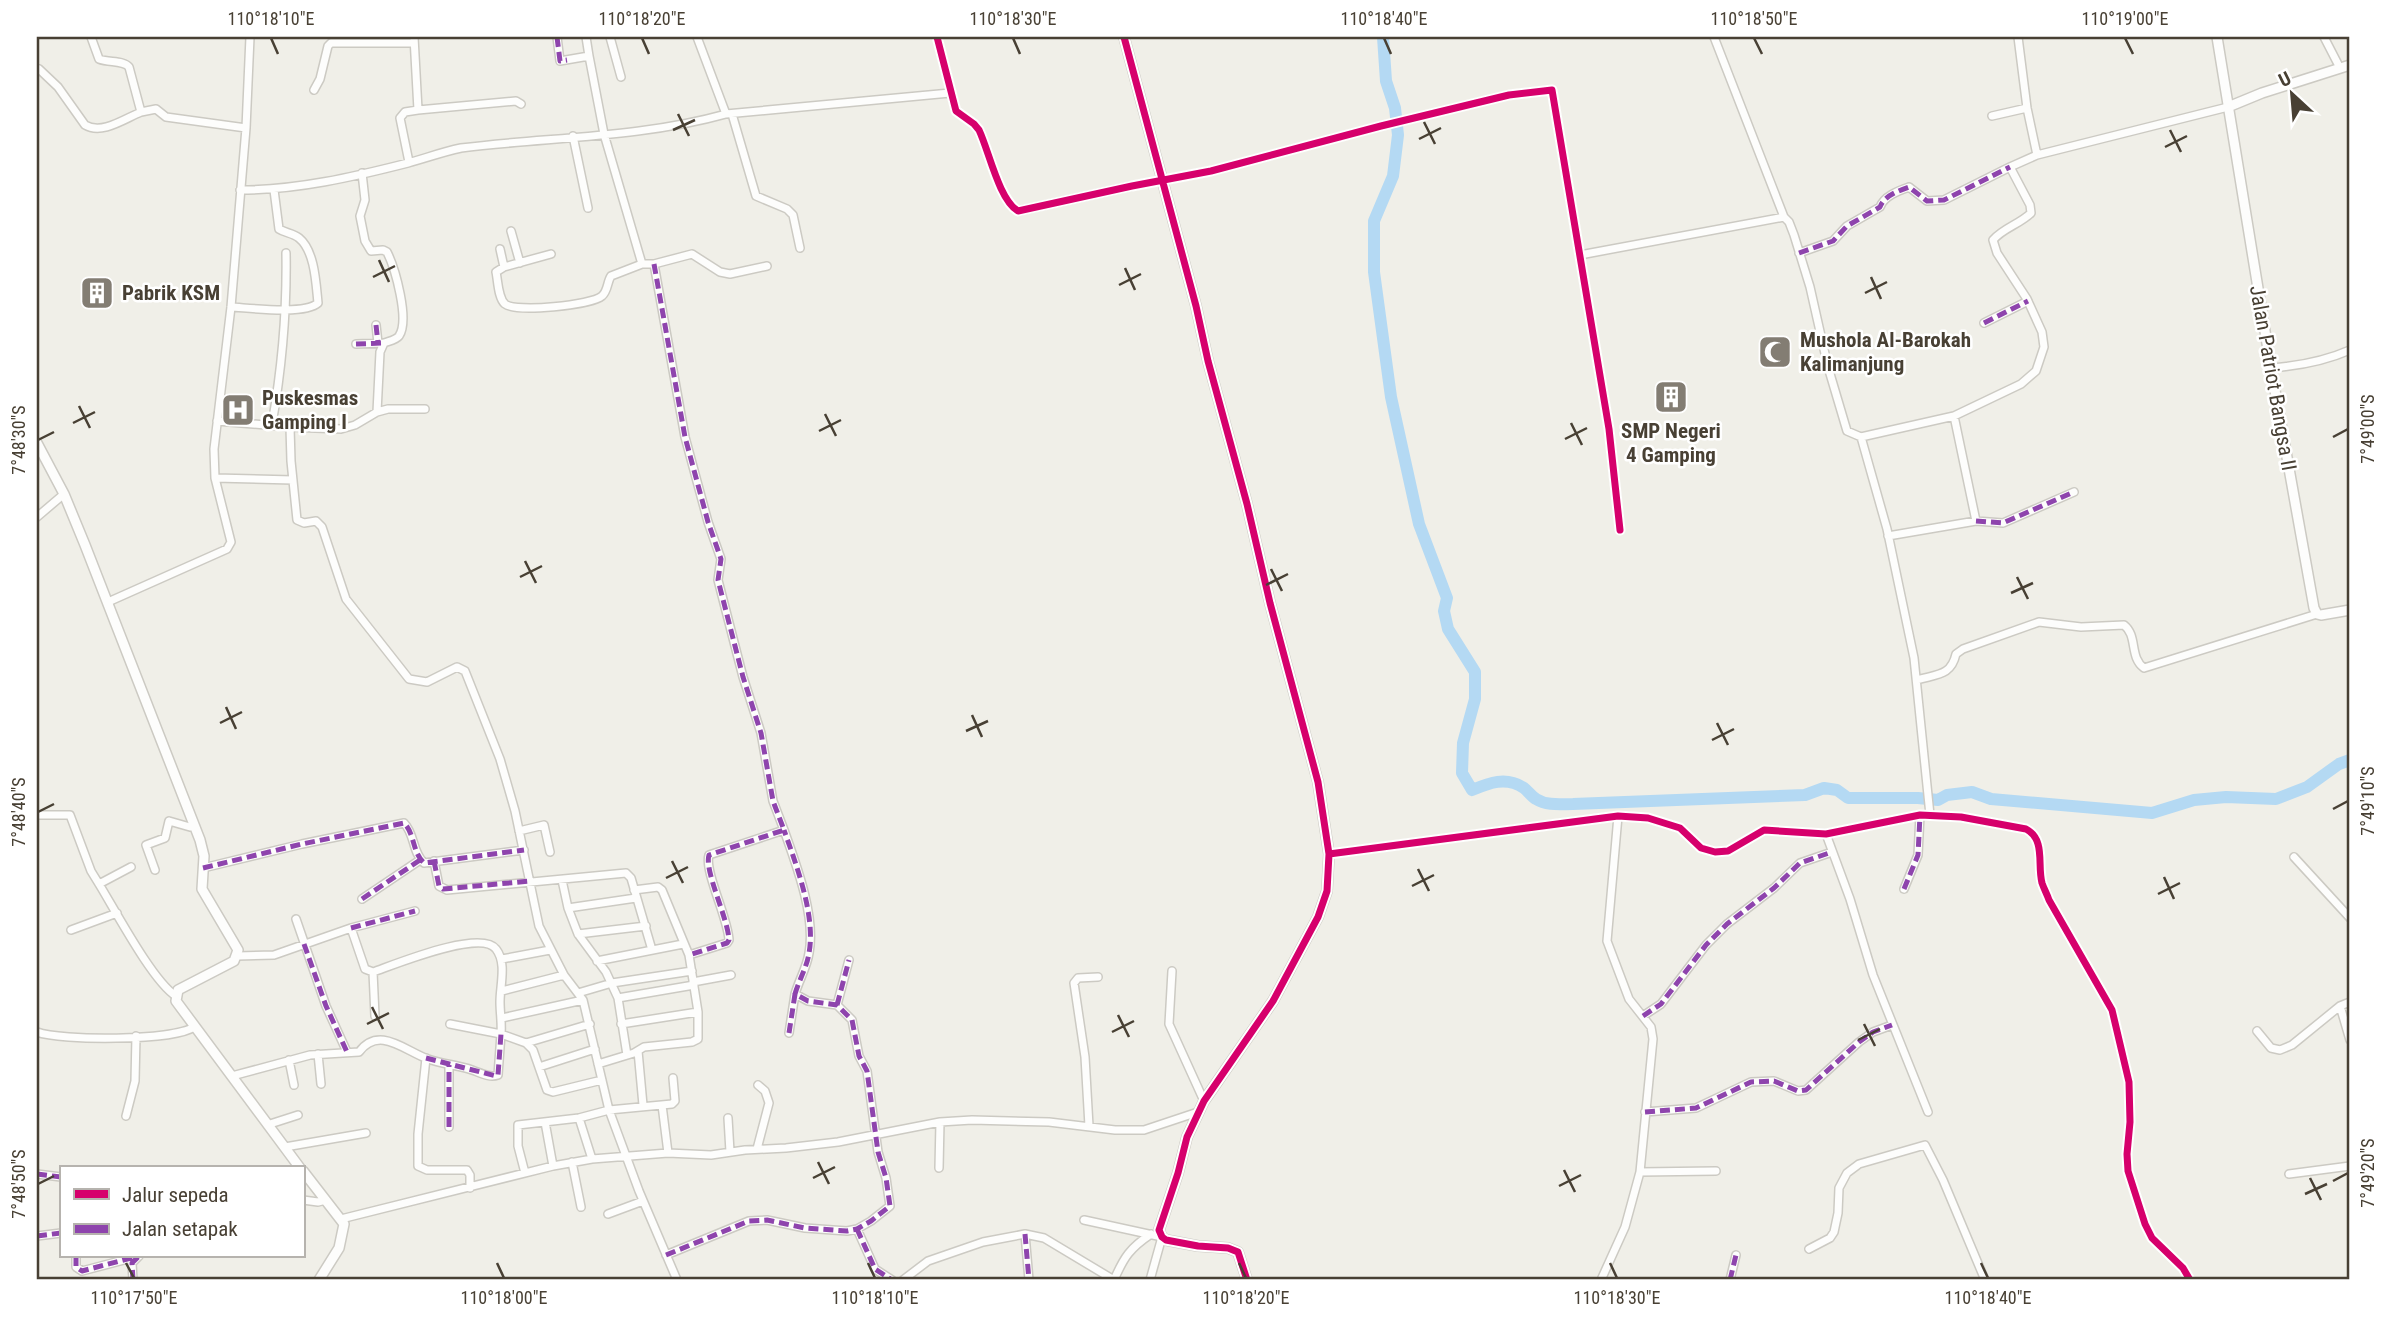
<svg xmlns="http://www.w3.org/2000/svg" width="2387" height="1317" font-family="'Roboto Condensed',sans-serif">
<rect width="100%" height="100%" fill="#f0efe8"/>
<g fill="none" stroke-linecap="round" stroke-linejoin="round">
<path stroke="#b4d9f3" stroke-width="12" d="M1383,37L1386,81L1395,108L1398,135L1393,176L1374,221V272L1391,397L1419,524L1447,598L1444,611L1448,629L1475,672V699L1463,743L1462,773L1472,790C1489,783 1506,776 1524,788C1528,791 1531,796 1536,799C1547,806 1561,804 1573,804L1805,795L1824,788L1837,790L1848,798H1918L1938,800L1947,795L1972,792L1991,799L2152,813L2194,800L2226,797L2276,799L2307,787L2339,764L2350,760"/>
<defs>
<path id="minor" d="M91,37L99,59C109,63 123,60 129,67L141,112L156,109L166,117L246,128
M557,37L560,61L589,56L604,134L642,264
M586,37L589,56
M610,37L621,77
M697,37L726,114
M937,37L956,111L974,124L979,130C989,151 999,200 1018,211L1132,186L1211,171L1381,126L1509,95L1552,90L1609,429L1620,530
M1714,37L1784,217L1789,222L1794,235L1810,287L1828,367L1847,431L1861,437L1954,416L2021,384L2036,371L2044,347L2042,332L2027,299L1997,253L1993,240C2003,228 2020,224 2031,213L2030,205L2010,167L2037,155
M2018,37L2027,108L2037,155L2228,107
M2324,37L2340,68
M39,69L58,87L85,125C102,135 124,119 141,112
M314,90L320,79L328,46L331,43H414
M418,110L516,101L521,104
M732,114L756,196L787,209L793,215L800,248
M1992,116L2027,108
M573,136L588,208
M409,162L400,118L405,112L418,110L414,37
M362,173L365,200L360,216L365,241L371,251L383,250L387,252C395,268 410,320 399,336C396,340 389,341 384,343L380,352L377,412
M240,190C297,190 353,177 408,163C426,158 442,152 461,148C548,137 640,138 726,114L950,93
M511,231L520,263
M500,249L504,267L496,272C498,281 498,298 505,304C516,313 592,305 602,296C608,291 607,282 611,276L642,264H654L692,254L720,272L730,274L767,266
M1799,253L1833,241L1847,226L1880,207C1884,196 1898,191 1909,187L1927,201L1944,200L2010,167
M1580,255L1784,217
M654,264L685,437L708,522L721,559L718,580L743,677L761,733L773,801L784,830L709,855C704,871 728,918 729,940L727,943L689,955
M504,267L551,254
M231,307C250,308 305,315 318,303C316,284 315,251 299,238C293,233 285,233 279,229L274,190
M1984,323L2028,301
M376,325L378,343
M356,344L384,343
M2271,368C2298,366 2325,361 2350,350
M1954,416L1976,521
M217,421L290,427L291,461L297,520L304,523L316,521L322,527L346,599L409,679L427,682L457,667L465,671L500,759L515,811L539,926L564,975L583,1000L609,1110L639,1191L677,1280
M272,424C282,367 287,311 286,253
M290,427L341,429L355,425L377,412L388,409H425
M1861,437L1887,529L1914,658L1930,815
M215,478L293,480
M37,517L64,494
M1888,536L1976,521L2003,523L2074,492
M108,602L227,549L231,542L215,478L214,449L231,307L246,128L250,37
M1917,680C1937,674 1951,676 1956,654L1963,649L2039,622L2081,627L2124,625C2138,636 2129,657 2144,668L2317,614
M37,815H70L91,871L99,884
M519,831L544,825L550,852
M1826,834L1850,899L1873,975L1928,1112
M1329,854L1618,816L1648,818L1680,828L1701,848L1715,852L1728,851L1764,830L1826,834L1920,815L1961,817L2026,829C2046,840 2037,864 2042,883C2044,889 2047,894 2049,900L2112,1010L2129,1082L2130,1122L2127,1154L2128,1171L2145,1224L2152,1238L2183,1268L2190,1280
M2294,857L2350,918
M434,861L439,886L447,890L626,873L631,878L652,950
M131,867L99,884C115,910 153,982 176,996
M203,868L302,844L404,823C415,834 412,852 424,863L524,850
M155,870L146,845L165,838L169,821L190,827L194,826
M562,880L568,908L578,934L606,972L618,998L627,1055
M1904,889L1918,855L1920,815
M362,899L420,860
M568,908L636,898
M296,919L326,1006L347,1052
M351,928L365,969L373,972C396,964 481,929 496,949C507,963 500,985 500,1002C500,1013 502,1023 501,1034L526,1043L533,1050L547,1090L553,1092L602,1080
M71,930L117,913
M578,934L646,926
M237,956L274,955L351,928L415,911
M502,959L550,950
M597,961L683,944
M1172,971L1169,1024L1204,1101
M373,972L375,1016
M693,982L731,975
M502,991L564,975
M578,993L612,983L692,971
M618,998L694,985
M837,1005L849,960
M2340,1006L2350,1040
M1643,1016L1661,1004L1706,945L1727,924L1774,888L1800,863L1832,852
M502,1018L583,1000
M621,1024L698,1012
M2257,1031L2271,1048L2280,1050L2292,1045L2340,1006L2350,1002
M37,1032C61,1041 173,1041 194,1027
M789,1033L795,994
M526,1043L590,1024
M638,1051L643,1105
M318,1054L321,1084
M426,1058L418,1134V1166L427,1170H467L470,1175V1188
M289,1060L294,1085
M598,1064L634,1053L644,1047L692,1042L698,1039V1012L689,955L662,890L658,887L634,890
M539,1067L595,1049
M232,1076L310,1055L359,1052C379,1025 405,1051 428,1059C442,1064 458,1065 472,1070C481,1073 489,1078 498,1075L501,1034L450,1024
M662,1105L668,1153
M1645,1112L1696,1108L1751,1082L1774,1081L1798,1091L1806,1090L1859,1042L1873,1032L1892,1025
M126,1116L135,1081L136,1036
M579,1118L592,1159
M728,1118L730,1152
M545,1122L553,1166
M270,1124L298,1115
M1089,1126L1085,1057L1074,983L1078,978L1098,977
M449,1127V1065
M285,1147L366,1133
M757,1149L769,1103L765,1091L758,1085
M572,1162L581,1207
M939,1168L940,1122
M1640,1172L1716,1171
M525,1173L518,1146V1125L579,1118L609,1110L672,1104L675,1101L673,1078
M37,1174L61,1177
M2289,1174L2350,1166
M303,1200L318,1202L326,1200
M608,1214L643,1201
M341,1219L553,1166L592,1159L668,1153L711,1155L745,1150L786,1148L838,1142L940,1122L972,1120L1049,1122L1115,1130H1144L1198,1112
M1084,1220L1162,1237L1150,1280
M857,1229L875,1269L892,1280
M1025,1234L1029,1280
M37,1236L61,1233
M1809,1249L1830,1238L1834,1232L1838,1213L1839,1188L1847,1173L1859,1164L1925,1145L1943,1180L1985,1280
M666,1255L749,1221L767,1220L805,1228L847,1231L857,1229L871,1221L890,1206L886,1178L878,1152L867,1071L859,1056L852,1020L837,1005L808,1001L795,994C799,980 807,967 809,953C816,916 796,864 784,830
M76,1256V1267L82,1271L139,1256
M133,1280L132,1263L139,1256
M903,1280L928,1261L983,1242L1025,1234L1044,1238L1114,1280
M1114,1280C1124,1257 1130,1248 1151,1234
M1601,1280L1625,1227L1640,1172L1653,1039L1651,1027L1629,999L1607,941L1618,816
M1730,1280L1736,1255"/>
<path id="tertiary" d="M1124,37L1196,306L1208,361L1247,504L1270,603L1318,782L1329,854L1327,891L1318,917L1273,1001L1204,1101L1187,1137L1178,1173L1159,1230L1162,1237L1166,1240L1198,1246L1228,1248L1238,1252L1247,1280
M2217,37L2271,368L2314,608L2317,614L2321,615L2350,610
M2228,107L2262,93L2350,65
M37,443L64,494L85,545L200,840L204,856L202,889L238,950L234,961L178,990L176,1001L300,1168
M303,1171L344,1224L339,1248L319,1280"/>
</defs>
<use href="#minor" stroke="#cccac3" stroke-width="10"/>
<use href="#tertiary" stroke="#cccac3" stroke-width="12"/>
<use href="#minor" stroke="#fdfdfc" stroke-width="7"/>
<use href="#tertiary" stroke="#fdfdfc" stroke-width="9"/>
<path stroke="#8e44ad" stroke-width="5" stroke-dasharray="10 5" stroke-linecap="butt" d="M557,37L560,61L567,60
M1799,253L1833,241L1847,226L1880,207C1884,196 1898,191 1909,187L1927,201L1944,200L2010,167
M654,264L685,437L708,522L721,559L718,580L743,677L761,733L773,801L784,830L709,855C704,871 728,918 729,940L727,943L689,955
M1984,323L2028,301
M376,325L378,343
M356,344L384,343
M1976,521L2003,523L2074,492
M434,861L439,886L443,889L531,881
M203,868L302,844L404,823C415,834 412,852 424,863L524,850
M1904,889L1918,855L1920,815
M362,899L420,860
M351,928L415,911
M304,944L326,1006L347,1052
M837,1005L849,960
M1643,1016L1661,1004L1706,945L1727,924L1774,888L1800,863L1832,852
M789,1033L795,994
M426,1058L496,1076L498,1075L501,1034
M1645,1112L1696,1108L1751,1082L1774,1081L1798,1091L1806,1090L1859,1042L1873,1032L1892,1025
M449,1127V1065
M37,1174L61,1177
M857,1229L875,1269L892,1280
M1025,1234L1029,1280
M37,1236L61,1233
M666,1255L749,1221L767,1220L805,1228L847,1231L857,1229L871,1221L890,1206L886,1178L878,1152L867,1071L859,1056L852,1020L837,1005L808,1001L795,994C799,980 807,967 809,953C816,916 796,864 784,830
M76,1256V1267L82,1271L139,1256
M133,1280L132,1263L139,1256
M1730,1280L1736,1255"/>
<defs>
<path id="cycleway" d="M937,37L956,111L974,124L979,130C989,151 999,200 1018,211L1132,186L1211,171L1381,126L1509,95L1552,90L1609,429L1620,530
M1124,37L1196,306L1208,361L1247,504L1270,603L1318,782L1329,854L1327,891L1318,917L1273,1001L1204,1101L1187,1137L1178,1173L1159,1230L1162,1237L1166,1240L1198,1246L1228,1248L1238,1252L1247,1280
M1329,854L1618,816L1648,818L1680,828L1701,848L1715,852L1728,851L1764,830L1826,834L1920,815L1961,817L2026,829C2046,840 2037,864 2042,883C2044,889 2047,894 2049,900L2112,1010L2129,1082L2130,1122L2127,1154L2128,1171L2145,1224L2152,1238L2183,1268L2190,1280"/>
</defs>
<use href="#cycleway" stroke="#fff" stroke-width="11"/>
<use href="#cycleway" stroke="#d6006c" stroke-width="7"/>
</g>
<path fill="none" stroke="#484034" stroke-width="2.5" d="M271,38L278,54M642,38L649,54M1013,38L1020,54M1384,38L1391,54M1754,38L1762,54M2125,38L2133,54M678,114L689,136M1424,122L1435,144M673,130L695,120M2170,130L2181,152M1419,139L1441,128M2165,147L2187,136M379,260L389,282M1125,268L1135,290M373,277L395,266M1871,277L1881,299M1119,285L1141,274M1865,293L1887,282M79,406L90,428M825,414L836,436M73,423L95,412M1571,423L1582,445M819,431L841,420M2333,437L2348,429M1565,439L1587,428M38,440L54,432M525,561L536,583M1271,569L1282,591M520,577L542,566M2017,577L2028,599M1266,585L1288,574M2011,593L2033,583M226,707L236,729M972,715L982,737M220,723L242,712M1717,723L1728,745M966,731L988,721M1712,740L1734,729M2333,809L2348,801M38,812L54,804M672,861L683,883M1418,869L1429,891M2164,877L2174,899M666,878L688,867M1412,886L1434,875M2158,894L2180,883M372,1007L383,1029M1118,1015L1129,1037M367,1024L389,1013M1864,1024L1875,1046M1112,1032L1134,1021M1858,1040L1880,1029M818,1162L829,1184M1564,1170L1575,1192M813,1178L835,1167M2310,1178L2321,1200M2333,1181L2348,1173M38,1184L54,1176M1559,1186L1581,1175M2305,1194L2327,1184M126,1263L134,1278M497,1263L504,1278M868,1263L875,1278M1239,1263L1246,1278M1610,1263L1617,1278M1981,1263L1988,1278"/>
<defs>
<symbol id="building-square" viewBox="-11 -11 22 22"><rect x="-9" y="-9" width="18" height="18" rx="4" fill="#837d73" stroke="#fff"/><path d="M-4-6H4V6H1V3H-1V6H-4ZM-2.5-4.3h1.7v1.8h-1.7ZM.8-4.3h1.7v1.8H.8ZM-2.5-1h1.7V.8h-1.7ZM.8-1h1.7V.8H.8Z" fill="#fff"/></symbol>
<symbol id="mosque-square" viewBox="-11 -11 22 22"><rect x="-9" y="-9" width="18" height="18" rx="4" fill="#837d73" stroke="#fff"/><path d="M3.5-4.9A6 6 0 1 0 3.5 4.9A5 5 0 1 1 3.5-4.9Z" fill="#fff"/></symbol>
<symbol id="hospital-square" viewBox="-11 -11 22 22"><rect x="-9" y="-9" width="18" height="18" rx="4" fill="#837d73" stroke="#fff"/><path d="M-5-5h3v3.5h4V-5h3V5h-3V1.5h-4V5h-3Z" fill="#fff"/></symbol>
</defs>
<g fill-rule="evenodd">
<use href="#building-square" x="78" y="274" width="38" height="38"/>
<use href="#mosque-square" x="1756" y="333" width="38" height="38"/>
<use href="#building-square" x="1652" y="378" width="38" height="38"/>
<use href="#hospital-square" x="219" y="391" width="38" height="38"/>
</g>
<g text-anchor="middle" stroke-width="5" stroke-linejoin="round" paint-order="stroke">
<g font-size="21" font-weight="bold" fill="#484034" stroke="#fff" text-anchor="start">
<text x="122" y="300">Pabrik KSM</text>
<text x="1800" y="347">Mushola Al-Barokah<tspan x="1800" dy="24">Kalimanjung</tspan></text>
<text x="262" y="405">Puskesmas<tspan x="262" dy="24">Gamping I</tspan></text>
<text x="1671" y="438" text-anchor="middle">SMP Negeri<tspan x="1671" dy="24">4 Gamping</tspan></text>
</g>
<g font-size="21" fill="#484034" stroke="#fff">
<text transform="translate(2273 378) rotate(80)" y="7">Jalan Patriot Bangsa II</text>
</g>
</g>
<rect width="2387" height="1317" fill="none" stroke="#ffffff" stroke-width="77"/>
<rect x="60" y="1166" width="245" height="91" fill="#ffffff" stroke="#b6b3ae" stroke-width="2"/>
<rect x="74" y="1189" width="35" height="10" fill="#d6006c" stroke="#b6b3ae" stroke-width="2"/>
<text x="122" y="1202" font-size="21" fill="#484034">Jalur sepeda</text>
<rect x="74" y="1224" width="35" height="10" fill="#8e44ad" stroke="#b6b3ae" stroke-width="2"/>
<text x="122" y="1236" font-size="21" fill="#484034">Jalan setapak</text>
<g transform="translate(2292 94) rotate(334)" stroke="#ffffff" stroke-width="5" paint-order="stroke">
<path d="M0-5L12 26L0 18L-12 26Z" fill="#484034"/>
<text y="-10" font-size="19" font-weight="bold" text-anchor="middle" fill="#484034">U</text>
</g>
<rect x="38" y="38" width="2310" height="1240" fill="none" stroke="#484034" stroke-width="2.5"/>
<g font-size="18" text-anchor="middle" fill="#484034">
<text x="271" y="25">110°18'10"E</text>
<text x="642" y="25">110°18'20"E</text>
<text x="1013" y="25">110°18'30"E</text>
<text x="1384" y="25">110°18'40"E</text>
<text x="1754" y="25">110°18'50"E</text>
<text x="2125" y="25">110°19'00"E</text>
<text transform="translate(2368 429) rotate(-90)" y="6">7°49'00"S</text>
<text transform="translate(19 440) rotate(-90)" y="6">7°48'30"S</text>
<text transform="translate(2368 801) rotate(-90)" y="6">7°49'10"S</text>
<text transform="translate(19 812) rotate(-90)" y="6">7°48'40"S</text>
<text transform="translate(2368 1173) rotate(-90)" y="6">7°49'20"S</text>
<text transform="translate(19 1184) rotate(-90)" y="6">7°48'50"S</text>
<text x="134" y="1304">110°17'50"E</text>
<text x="504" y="1304">110°18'00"E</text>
<text x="875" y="1304">110°18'10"E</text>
<text x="1246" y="1304">110°18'20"E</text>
<text x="1617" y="1304">110°18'30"E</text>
<text x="1988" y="1304">110°18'40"E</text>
</g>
</svg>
